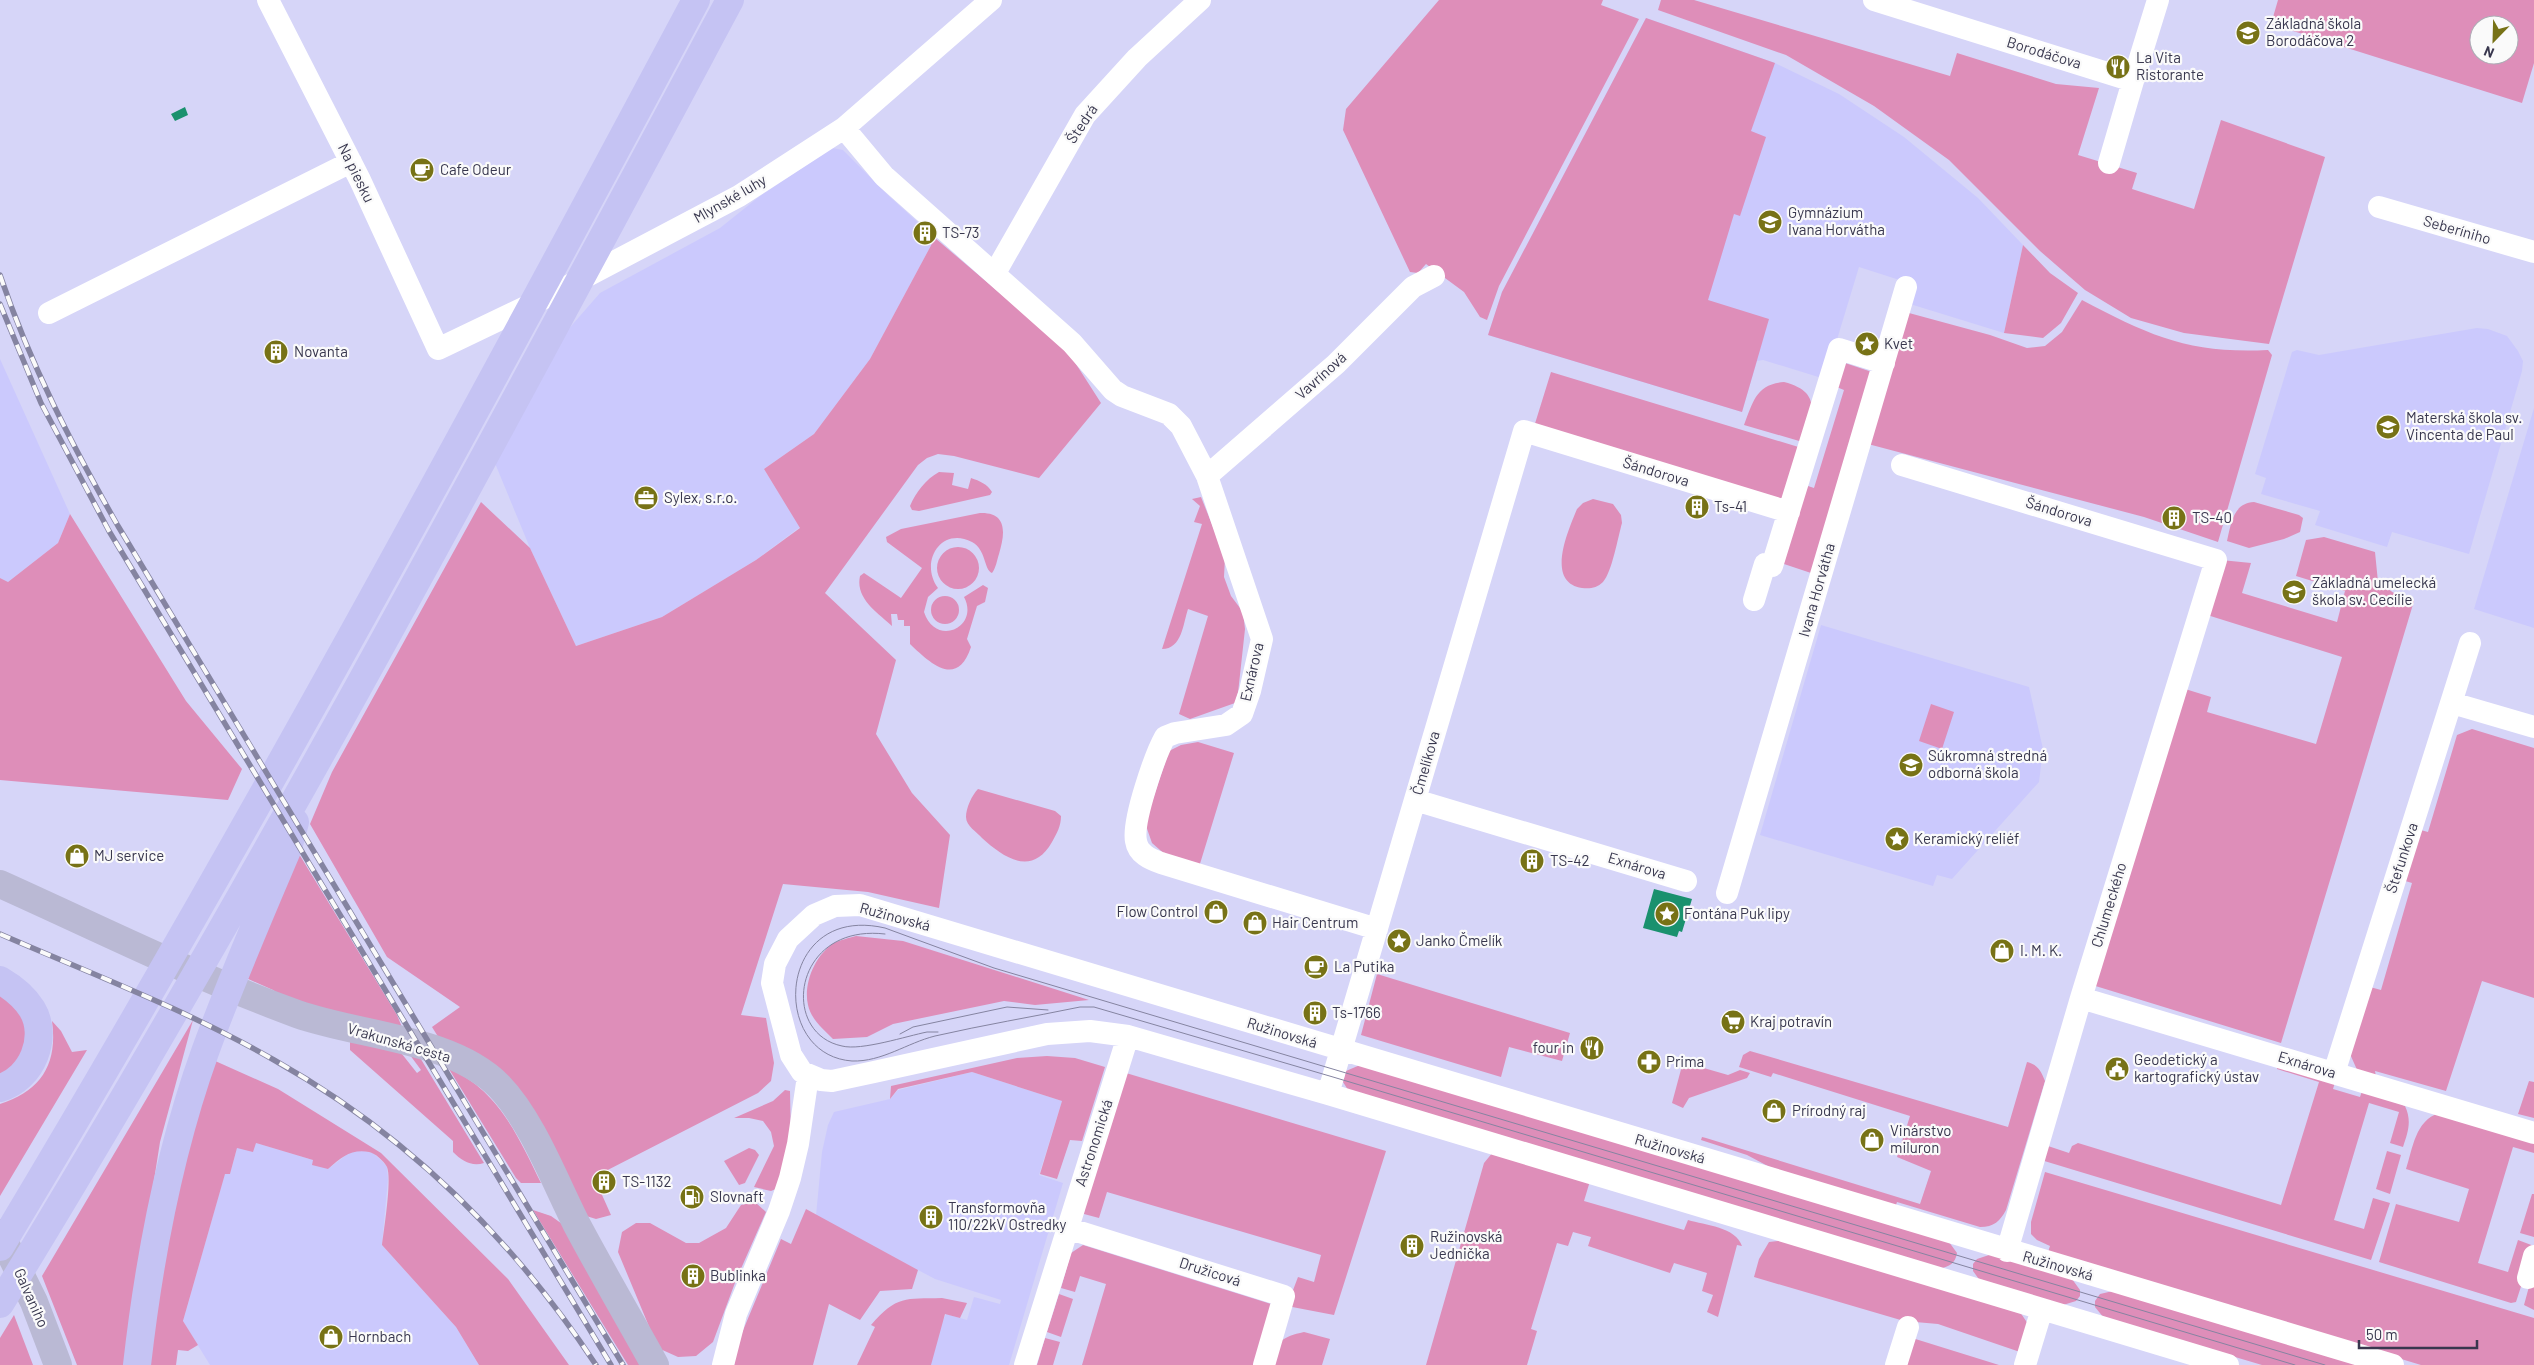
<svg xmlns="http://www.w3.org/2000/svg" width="2534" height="1365" font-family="Barlow,sans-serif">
<rect width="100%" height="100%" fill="#d6d5f8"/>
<path fill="#cbc9fd" d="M1646,18L1775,63L1839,94L1904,137L1978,198L2023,245L2004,333L1910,304L1912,284L1859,267L1825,379L1763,360L1757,361L1742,412L1488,335L1502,292Z
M832,148L843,150L890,197L935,238L870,359L814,434L764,469L800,527L756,560L662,617L576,646L530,548L492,456L545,356L600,293L720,228L760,196Z
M2477,328L2488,329L2507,336L2518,351L2523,361L2522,371L2469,554L2392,532L2387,547L2315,525L2320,511L2261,494L2266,478L2255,474L2292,352L2297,350L2319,355Z
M0,359L70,514L58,543L8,582L0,578Z
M2534,408V628L2474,609Z
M1821,625L2029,687L2043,749L2039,782L1952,879L1937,875L1933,886L1760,835Z
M972,1072L1062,1101L1039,1175L1063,1183L1009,1365H923L946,1314L967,1320L974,1297L1000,1304L1001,1300L935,1279L816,1216L822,1152L828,1125L834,1112L890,1099L898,1090Z
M256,1143L313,1160L328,1169L349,1153L359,1150L373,1153L382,1161L387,1167L388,1179L382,1245L456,1327L479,1365H210L183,1321L225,1173L230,1174L237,1148Z"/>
<path fill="#de8eb9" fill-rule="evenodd" d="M1439,0H1603L1601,5L1639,19L1499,286L1487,320L1480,317L1464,292L1426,264L1418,273L1410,272L1343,130L1346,109Z
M1661,0H1694L1950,76L1957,53L2056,84L2099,88L2078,155L2137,173L2132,189L2194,209L2221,120L2325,157L2269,344L2184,333L2131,318L2085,290L2040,251L1949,160L1874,106L1786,55L1658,10Z
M2278,0H2534V63L2522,103L2271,24ZM2479,25H2509V55H2479Z
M1646,18L1775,63L1751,131L1766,137L1740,216L1734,214L1708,300L1769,319L1742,412L1488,335L1502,292Z
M935,238L1067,350L1101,403L1039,478L954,456L938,454L927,458L918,465L825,593L896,660L876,734L912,793L950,835L939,908L868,892L783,884L741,1015L766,1018L774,1063L771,1081L758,1093L594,1177L611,1215L596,1219L583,1215L526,1107L442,1043L432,1027L460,1007L387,957L310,824L332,772L481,502L530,548L576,646L662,617L756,560L800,528L764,469L814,434L870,359Z
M2023,245L2050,273L2078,293L2061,323L2043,338L2004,333Z
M2082,300C2150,336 2190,354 2268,350L2272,355L2218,542L2144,517L1868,444L1909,313L1990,335L2027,348L2045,346L2062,332Z
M1842,362L1875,373L1814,574L1781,563L1805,485L1814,488L1844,390L1834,386Z
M1551,372L1805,449L1782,505L1533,430Z
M1784,382C1822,392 1812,412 1806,443L1744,425C1753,402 1756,384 1784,382Z
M939,472L954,473L952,485L968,489L971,478C980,481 987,484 992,492L990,495L919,511L912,510L910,506C916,492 926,479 939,472Z
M1201,497L1225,557L1224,577L1231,596L1243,612L1245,629L1238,693L1235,703L1190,719L1179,714L1208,616L1188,609C1183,624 1182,649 1162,649L1202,524L1194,522L1200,506L1192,499Z
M1593,499L1613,504L1621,515L1622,523C1618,537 1612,572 1603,582C1597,588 1590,589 1582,588C1545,582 1568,531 1577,509L1583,503Z
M2254,502L2299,515L2303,518L2300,532L2284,539L2249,548L2227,541C2231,524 2233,503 2254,502Z
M980,513C1008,512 1005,534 999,554C997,560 996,568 992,573C984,570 986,549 972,542C941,526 919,562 938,588L928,597L924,612C936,648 980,627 964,597L983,585L988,588L985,602L977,606L967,639L971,647C957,689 930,663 910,644V626H904V620H898L897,614H891L892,626C878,613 855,599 860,576L864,573L901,598L922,568L887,542L886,537L901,529Z
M70,514L186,701L242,769L228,800L0,780V578L8,582L58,543Z
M2324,537L2375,552L2378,582L2401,598L2414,601L2281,1043L2089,984L2182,688L2211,697L2207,712L2316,744L2342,657L2204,614L2221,560L2251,563L2242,593L2337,622L2345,591L2296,576L2306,540Z
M937 568a21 21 0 1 1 42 0a21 21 0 1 1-42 0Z
M931 610a14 14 0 1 1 28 0a14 14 0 1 1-28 0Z
M1931,704L1954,712L1942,749L1919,741Z
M2472,729L2534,748V998L2482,981L2446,1091L2375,1071L2377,1082L2358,1072L2350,1054L2370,987L2381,990L2412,883L2402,880L2417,829L2428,832L2457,735Z
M1198,742L1234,753L1199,867L1168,857L1152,843L1145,823L1169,751L1181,745Z
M978,789L1055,811L1061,816C1061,826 1057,833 1052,842C1032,877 1004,858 982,838C977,832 966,826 966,817C966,808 972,795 978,789Z
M296,849L397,1015L404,1032L284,998L273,990L244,977Z
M856,936L903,941L1089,1000L1035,1005L1004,1001L893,1024L867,1037L833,1039C823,1029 811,1019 808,1005C803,984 815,955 834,943C840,940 849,938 856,936Z
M1377,974L1570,1033L1562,1061L1509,1047L1501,1077L1361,1035Z
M0,990L22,1009L30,1046L0,1080Z
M193,1020L160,1142L125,1365H77L42,1276Z
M52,1021L61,1031L72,1052L87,1050L0,1196V1104C41,1091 58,1064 52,1021Z
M350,1042L398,1049L417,1073L421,1070L407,1051L419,1056L484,1163C472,1167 462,1161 453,1152V1141L350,1050Z
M1750,1051L2008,1127L2027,1062C2038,1065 2041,1071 2045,1081L2006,1210C2000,1221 1994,1227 1980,1227L1897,1202L1895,1208L1781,1173L1747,1155L1701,1140L1702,1137L1706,1138L1920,1204L1931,1171L1897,1157L1910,1116L1773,1073L1771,1077L1739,1067L1743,1055Z
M1047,1056L1075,1058L1105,1067L1082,1141L1070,1140L1057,1179L1040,1174L1062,1101L972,1072L898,1089L890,1099L891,1086L1017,1058Z
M213,1060L278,1089L381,1153L508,1279L569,1365H479L456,1327L382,1245C384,1229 392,1179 387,1167C384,1161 375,1153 369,1152C351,1149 342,1157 328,1169L312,1165L313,1160L256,1143L253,1152L237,1148L230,1174H225L183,1321L198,1345L188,1351L178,1350L176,1365H145L182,1169Z
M1683,1062L1728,1075L1740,1070L1750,1073L1747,1078L1689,1098L1683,1108L1672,1103Z
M2278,1062L2336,1079L2333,1089L2360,1097L2363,1088L2405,1106C2412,1121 2408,1132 2403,1147L2390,1143L2399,1112L2369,1103L2334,1220L2364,1229L2373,1198L2390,1203L2371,1260L2041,1160L2045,1145L2069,1153L2072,1146L2078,1143L2281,1205L2319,1082L2277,1069Z
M1360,1065L1949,1242L1957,1253C1955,1264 1950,1266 1939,1269L1350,1093L1343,1082L1346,1071Z
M449,1069C498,1089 519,1138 541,1183H521L516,1178Z
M1126,1073L1386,1151L1334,1315L1287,1306L1298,1277L1314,1282L1321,1255L1107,1192L1099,1218L1084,1214L1085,1202Z
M2529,1081L2534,1082V1118L2518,1114Z
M785,1090L790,1091L791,1142L776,1189L771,1191L754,1187L774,1146L771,1132L763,1121L749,1118H734L773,1101Z
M2439,1113L2534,1139V1153L2513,1147L2478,1263L2508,1272L2518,1240L2534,1246L2516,1302L2511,1303L2379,1262L2396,1204L2459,1222L2469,1189L2406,1169C2413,1148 2415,1121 2439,1113Z
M749,1148L755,1150L759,1155L745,1183L739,1185L724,1161Z
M2387,1151L2401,1155L2390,1194L2376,1189Z
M1493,1152L1590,1181L1584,1201L1684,1230L1688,1220C1705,1225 1736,1227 1742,1246L1737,1245L1718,1317L1707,1312L1713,1295L1702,1291L1707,1273L1674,1263L1670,1273L1588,1246L1591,1237L1573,1232L1568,1246L1557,1243L1531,1329L1537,1331L1527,1365H1426L1484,1163Z
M2045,1172L2534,1318V1365H2421L2048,1252L2050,1246L2037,1240L2031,1234V1222Z
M2532,1194H2534V1237L2520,1233Z
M755,1202L766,1212L736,1280L713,1342L696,1356L678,1357L658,1348L618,1252L622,1232L636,1223H650L686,1243H699L726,1228L741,1205Z
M806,1209L918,1270L912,1289L880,1291L860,1320L829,1304L813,1365H734L739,1340L781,1239L791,1244Z
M533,1210L551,1216L565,1226L644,1365H628Z
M1786,1240L2018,1309L2030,1327L2020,1352L1938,1324L1904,1321L1754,1277L1759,1259L1769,1242Z
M1083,1245L1271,1304L1260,1365H1082L1106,1284L1080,1276L1075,1292L1061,1288L1071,1253Z
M1992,1254L2072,1279L2080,1290V1296L2076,1301L2063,1305L1981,1282L1973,1271V1264L1977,1259Z
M2530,1283L2534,1284V1310L2524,1305Z
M2113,1291L2360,1365H2262L2104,1318L2095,1307V1301L2100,1294Z
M1059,1294L1073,1299L1061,1337L1047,1332Z
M942,1298L967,1303L960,1318L945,1314L931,1365H857L875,1327L871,1325C897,1295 905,1299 942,1298Z
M14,1315L33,1365H0V1338Z
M1304,1332L1330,1339L1322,1365H1269C1276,1342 1281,1337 1304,1332Z
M1909,1337L1999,1365H1901Z
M1045,1338L1060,1342L1053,1365H1037Z"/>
<path fill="#1a916e" d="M185,107L188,115L175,121L171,114Z
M1654,889L1692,899L1682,932L1679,931L1677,937L1643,928Z"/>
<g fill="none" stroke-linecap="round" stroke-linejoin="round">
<path stroke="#fff" stroke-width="22" d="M268,0L360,180L438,349L555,293L739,196L844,128L991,0
M1874,0L2133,81L2109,163
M2133,81L2158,0
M844,128L884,176L1072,343L1113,390L1122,396L1169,414L1181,426L1207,476L1262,639L1250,691L1242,714L1226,725L1175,733L1165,737C1155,755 1132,821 1136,841C1138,854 1150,859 1161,863L1377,929
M2379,207L2534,252
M995,273L1085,115L1137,58L1200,0
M49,313L351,162
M1902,465L2216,560L2081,998L2007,1251
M1207,476L1336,364L1413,287L1434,276
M1754,600L1765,564L1772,566L1839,349L1884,363
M2452,703L2534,727
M1415,800L1686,881
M1727,893L1906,287
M2081,998L2534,1133
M2334,1073L2470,643
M1328,1094L1524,431L1789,512
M1067,1228L1284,1296L1264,1365
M2528,1278L2534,1256
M723,1365L736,1314L779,1211L790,1178L798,1144L808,1076
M1025,1365L1128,1036
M1896,1365L1908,1327
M2025,1365L2042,1309
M2228,1365L1328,1094L1128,1036L1090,1031L1047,1034L874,1072L832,1081L821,1080L802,1072L791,1055L772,983L775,964L788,939L814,915L835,906L860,905L2393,1365"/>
<path stroke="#bab9d4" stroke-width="28" d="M0,884C98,928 196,977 297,1014C359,1036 452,1038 499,1086C532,1120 555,1182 577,1225C602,1272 629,1318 655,1365
M0,1233L34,1302L58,1365"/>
<path stroke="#c5c3f3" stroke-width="28" d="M0,980C12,987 24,996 32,1009C49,1037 32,1079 0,1088
M0,1247C245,839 472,420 696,0
M0,1304C261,879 495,439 730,0
M137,1365C149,1259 169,1152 205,1052C230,983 259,916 288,848L295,822"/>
<path stroke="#8584a1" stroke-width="1" d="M885,934C793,923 779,1033 842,1046C861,1051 907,1036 927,1032H938
M900,1034L913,1027L1007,1007L1048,1010
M2295,1365L1333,1077L1094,1007H1080C1032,1017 983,1025 935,1036C907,1043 882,1062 852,1061C768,1055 777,903 885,928L994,968L2325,1365"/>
<defs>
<path id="rail" d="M0,275C30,364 72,445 118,526L623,1365
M0,304L41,403L109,531L611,1365
M0,934C92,974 187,1010 274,1060C406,1134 513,1239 596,1365"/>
</defs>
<use href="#rail" stroke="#8584a1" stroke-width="5.5"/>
<use href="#rail" stroke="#fafafa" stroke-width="4" stroke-dasharray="11" stroke-linecap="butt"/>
</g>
<defs>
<symbol id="school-disc" viewBox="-11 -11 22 22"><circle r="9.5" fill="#777216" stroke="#fafafa"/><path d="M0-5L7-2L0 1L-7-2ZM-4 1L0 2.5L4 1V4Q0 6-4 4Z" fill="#fff"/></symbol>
<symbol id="restaurant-disc" viewBox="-11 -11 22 22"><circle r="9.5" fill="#777216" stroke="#fafafa"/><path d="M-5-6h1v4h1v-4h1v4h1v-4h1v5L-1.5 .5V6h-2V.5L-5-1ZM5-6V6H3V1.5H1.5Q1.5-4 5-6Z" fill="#fff"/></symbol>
<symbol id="cafe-disc" viewBox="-11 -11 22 22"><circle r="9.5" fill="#777216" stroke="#fafafa"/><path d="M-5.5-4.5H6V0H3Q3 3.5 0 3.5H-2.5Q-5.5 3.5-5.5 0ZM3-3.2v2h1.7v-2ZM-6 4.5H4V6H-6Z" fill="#fff"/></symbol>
<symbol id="building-disc" viewBox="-11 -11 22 22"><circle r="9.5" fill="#777216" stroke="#fafafa"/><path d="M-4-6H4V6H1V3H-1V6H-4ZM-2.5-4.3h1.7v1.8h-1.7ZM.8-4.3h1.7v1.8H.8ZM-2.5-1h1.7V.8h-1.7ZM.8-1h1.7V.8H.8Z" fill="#fff"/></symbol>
<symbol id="sight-disc" viewBox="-11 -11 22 22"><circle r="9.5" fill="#777216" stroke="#fafafa"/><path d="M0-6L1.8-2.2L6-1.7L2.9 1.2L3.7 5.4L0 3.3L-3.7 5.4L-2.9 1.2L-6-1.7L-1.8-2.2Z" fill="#fff"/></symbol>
<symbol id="office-disc" viewBox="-11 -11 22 22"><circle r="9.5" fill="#777216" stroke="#fafafa"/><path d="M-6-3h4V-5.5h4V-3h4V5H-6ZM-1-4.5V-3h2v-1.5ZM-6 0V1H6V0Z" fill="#fff"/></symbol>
<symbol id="shop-disc" viewBox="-11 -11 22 22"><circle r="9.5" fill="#777216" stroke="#fafafa"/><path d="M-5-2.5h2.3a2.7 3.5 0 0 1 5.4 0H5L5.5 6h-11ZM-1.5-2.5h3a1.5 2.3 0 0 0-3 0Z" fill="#fff"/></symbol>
<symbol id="supermarket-disc" viewBox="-11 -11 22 22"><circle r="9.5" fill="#777216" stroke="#fafafa"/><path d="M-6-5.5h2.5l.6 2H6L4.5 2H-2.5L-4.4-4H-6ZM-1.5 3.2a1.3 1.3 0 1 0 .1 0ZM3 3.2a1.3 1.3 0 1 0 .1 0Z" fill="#fff"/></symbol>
<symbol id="pharmacy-disc" viewBox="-11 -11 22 22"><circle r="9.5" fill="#777216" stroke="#fafafa"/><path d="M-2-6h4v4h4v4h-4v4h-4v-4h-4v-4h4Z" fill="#fff"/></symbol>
<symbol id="civic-disc" viewBox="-11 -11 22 22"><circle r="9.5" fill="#777216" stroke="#fafafa"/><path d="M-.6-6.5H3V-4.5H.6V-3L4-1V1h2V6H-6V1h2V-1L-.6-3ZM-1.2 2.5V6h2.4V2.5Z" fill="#fff"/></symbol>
<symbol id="fuel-disc" viewBox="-11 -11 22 22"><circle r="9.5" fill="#777216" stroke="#fafafa"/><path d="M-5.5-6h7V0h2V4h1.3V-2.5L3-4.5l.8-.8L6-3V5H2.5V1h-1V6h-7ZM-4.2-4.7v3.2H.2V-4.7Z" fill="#fff"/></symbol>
</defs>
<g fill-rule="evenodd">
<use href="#school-disc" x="2234" y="19" width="28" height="28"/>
<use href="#restaurant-disc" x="2104" y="53" width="28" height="28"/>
<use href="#cafe-disc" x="408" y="156" width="28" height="28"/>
<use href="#school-disc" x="1756" y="208" width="28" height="28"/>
<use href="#building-disc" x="911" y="219" width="28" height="28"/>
<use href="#sight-disc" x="1853" y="330" width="28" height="28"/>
<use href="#building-disc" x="262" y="338" width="28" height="28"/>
<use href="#school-disc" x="2374" y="413" width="28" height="28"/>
<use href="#office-disc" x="632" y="484" width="28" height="28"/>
<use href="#building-disc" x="1683" y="493" width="28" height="28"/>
<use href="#building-disc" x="2160" y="504" width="28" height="28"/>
<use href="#school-disc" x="2280" y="578" width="28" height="28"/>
<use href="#school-disc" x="1897" y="751" width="28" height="28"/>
<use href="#sight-disc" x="1883" y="825" width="28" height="28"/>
<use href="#shop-disc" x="63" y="842" width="28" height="28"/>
<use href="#building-disc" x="1518" y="847" width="28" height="28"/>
<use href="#shop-disc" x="1202" y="898" width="28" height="28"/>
<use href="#sight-disc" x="1653" y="900" width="28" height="28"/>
<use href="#shop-disc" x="1241" y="909" width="28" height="28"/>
<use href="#sight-disc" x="1385" y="927" width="28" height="28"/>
<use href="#shop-disc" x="1988" y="937" width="28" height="28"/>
<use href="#cafe-disc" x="1302" y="953" width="28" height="28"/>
<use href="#building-disc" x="1301" y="999" width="28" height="28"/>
<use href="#supermarket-disc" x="1719" y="1008" width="28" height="28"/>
<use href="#restaurant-disc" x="1578" y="1034" width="28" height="28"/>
<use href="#pharmacy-disc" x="1635" y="1048" width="28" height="28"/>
<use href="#civic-disc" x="2103" y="1055" width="28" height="28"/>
<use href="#shop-disc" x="1760" y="1097" width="28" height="28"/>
<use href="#shop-disc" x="1858" y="1126" width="28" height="28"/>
<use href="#building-disc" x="590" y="1168" width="28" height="28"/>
<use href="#fuel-disc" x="678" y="1183" width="28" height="28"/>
<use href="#building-disc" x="917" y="1203" width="28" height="28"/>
<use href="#building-disc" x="1398" y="1232" width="28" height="28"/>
<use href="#building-disc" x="679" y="1262" width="28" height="28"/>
<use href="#shop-disc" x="317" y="1323" width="28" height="28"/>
</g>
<g text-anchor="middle" stroke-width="4.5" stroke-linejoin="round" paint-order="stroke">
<g font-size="15" fill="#38374e" stroke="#fafafa" text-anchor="start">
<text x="2266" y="29">Základná škola<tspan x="2266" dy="17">Borodáčova 2</tspan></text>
<text x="2136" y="63">La Vita<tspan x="2136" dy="17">Ristorante</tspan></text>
<text x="440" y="175">Cafe Odeur</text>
<text x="1788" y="218">Gymnázium<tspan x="1788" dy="17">Ivana Horvátha</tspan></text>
<text x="942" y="238">TS-73</text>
<text x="1884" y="349">Kvet</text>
<text x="294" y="357">Novanta</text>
<text x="2406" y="423">Materská škola sv.<tspan x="2406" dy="17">Vincenta de Paul</tspan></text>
<text x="664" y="503">Sylex, s.r.o.</text>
<text x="1714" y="512">Ts-41</text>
<text x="2192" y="523">TS-40</text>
<text x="2312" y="588">Základná umelecká<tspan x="2312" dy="17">škola sv. Cecílie</tspan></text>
<text x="1928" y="761">Súkromná stredná<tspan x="1928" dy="17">odborná škola</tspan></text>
<text x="1914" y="844">Keramický reliéf</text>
<text x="94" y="861">MJ service</text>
<text x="1550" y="866">TS-42</text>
<text x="1198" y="917" text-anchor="end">Flow Control</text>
<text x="1684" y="919">Fontána Puk lipy</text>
<text x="1272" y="928">Hair Centrum</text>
<text x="1416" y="946">Janko Čmelík</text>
<text x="2020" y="956">I. M. K.</text>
<text x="1334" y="972">La Putika</text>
<text x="1332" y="1018">Ts-1766</text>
<text x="1750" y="1027">Kraj potravín</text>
<text x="1574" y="1053" text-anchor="end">four in</text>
<text x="2134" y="1065">Geodetický a<tspan x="2134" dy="17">kartografický ústav</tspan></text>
<text x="1666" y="1067">Prima</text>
<text x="1792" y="1116">Prírodný raj</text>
<text x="1890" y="1136">Vinárstvo<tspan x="1890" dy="17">miluron</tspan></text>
<text x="622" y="1187">TS-1132</text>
<text x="710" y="1202">Slovnaft</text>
<text x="948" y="1213">Transformovňa<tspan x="948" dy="17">110/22kV Ostredky</tspan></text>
<text x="1430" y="1242">Ružinovská<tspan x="1430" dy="17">Jednička</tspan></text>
<text x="710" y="1281">Bublinka</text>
<text x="348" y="1342">Hornbach</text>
</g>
<g font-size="15" fill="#38374e" stroke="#fafafa">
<text transform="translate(2044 53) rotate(17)" y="5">Borodáčova</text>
<text transform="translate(1082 124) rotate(-56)" y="5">Štedrá</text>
<text transform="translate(356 173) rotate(64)" y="5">Na piesku</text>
<text transform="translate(730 199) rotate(-30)" y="5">Mlynské luhy</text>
<text transform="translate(2457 230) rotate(16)" y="5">Seberíniho</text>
<text transform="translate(1321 376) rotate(-42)" y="5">Vavrínová</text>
<text transform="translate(1656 472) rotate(17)" y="5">Šándorova</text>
<text transform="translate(2059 512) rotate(17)" y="5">Šándorova</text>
<text transform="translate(1817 590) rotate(-74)" y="5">Ivana Horvátha</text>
<text transform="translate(1252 672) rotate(-77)" y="5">Exnárova</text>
<text transform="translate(1426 763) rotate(-74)" y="5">Čmelíkova</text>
<text transform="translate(2402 858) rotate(-72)" y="5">Štefunkova</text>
<text transform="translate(1637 866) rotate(17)" y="5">Exnárova</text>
<text transform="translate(2109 905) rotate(-73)" y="5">Chlumeckého</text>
<text transform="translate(895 917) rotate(15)" y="5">Ružinovská</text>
<text transform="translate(1282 1033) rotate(17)" y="5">Ružinovská</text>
<text transform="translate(399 1043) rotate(16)" y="5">Vrakunská cesta</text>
<text transform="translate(2307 1065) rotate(17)" y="5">Exnárova</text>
<text transform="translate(1094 1143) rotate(-72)" y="5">Astronomická</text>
<text transform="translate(1670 1149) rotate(16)" y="5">Ružinovská</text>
<text transform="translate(2058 1266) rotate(16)" y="5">Ružinovská</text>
<text transform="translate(1210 1272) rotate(18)" y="5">Družicová</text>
<text transform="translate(31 1298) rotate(66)" y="5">Galvaniho</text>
</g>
</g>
<g transform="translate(2494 40) rotate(203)"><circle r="24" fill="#fafafa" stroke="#acacb5"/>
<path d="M0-4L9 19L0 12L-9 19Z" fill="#777216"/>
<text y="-8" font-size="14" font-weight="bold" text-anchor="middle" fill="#38374e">N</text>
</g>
<path d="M2359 1340v8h118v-8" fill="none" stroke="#38374e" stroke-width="2.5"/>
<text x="2366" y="1340" font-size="15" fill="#38374e" stroke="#fafafa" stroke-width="4" paint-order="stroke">50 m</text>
</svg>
